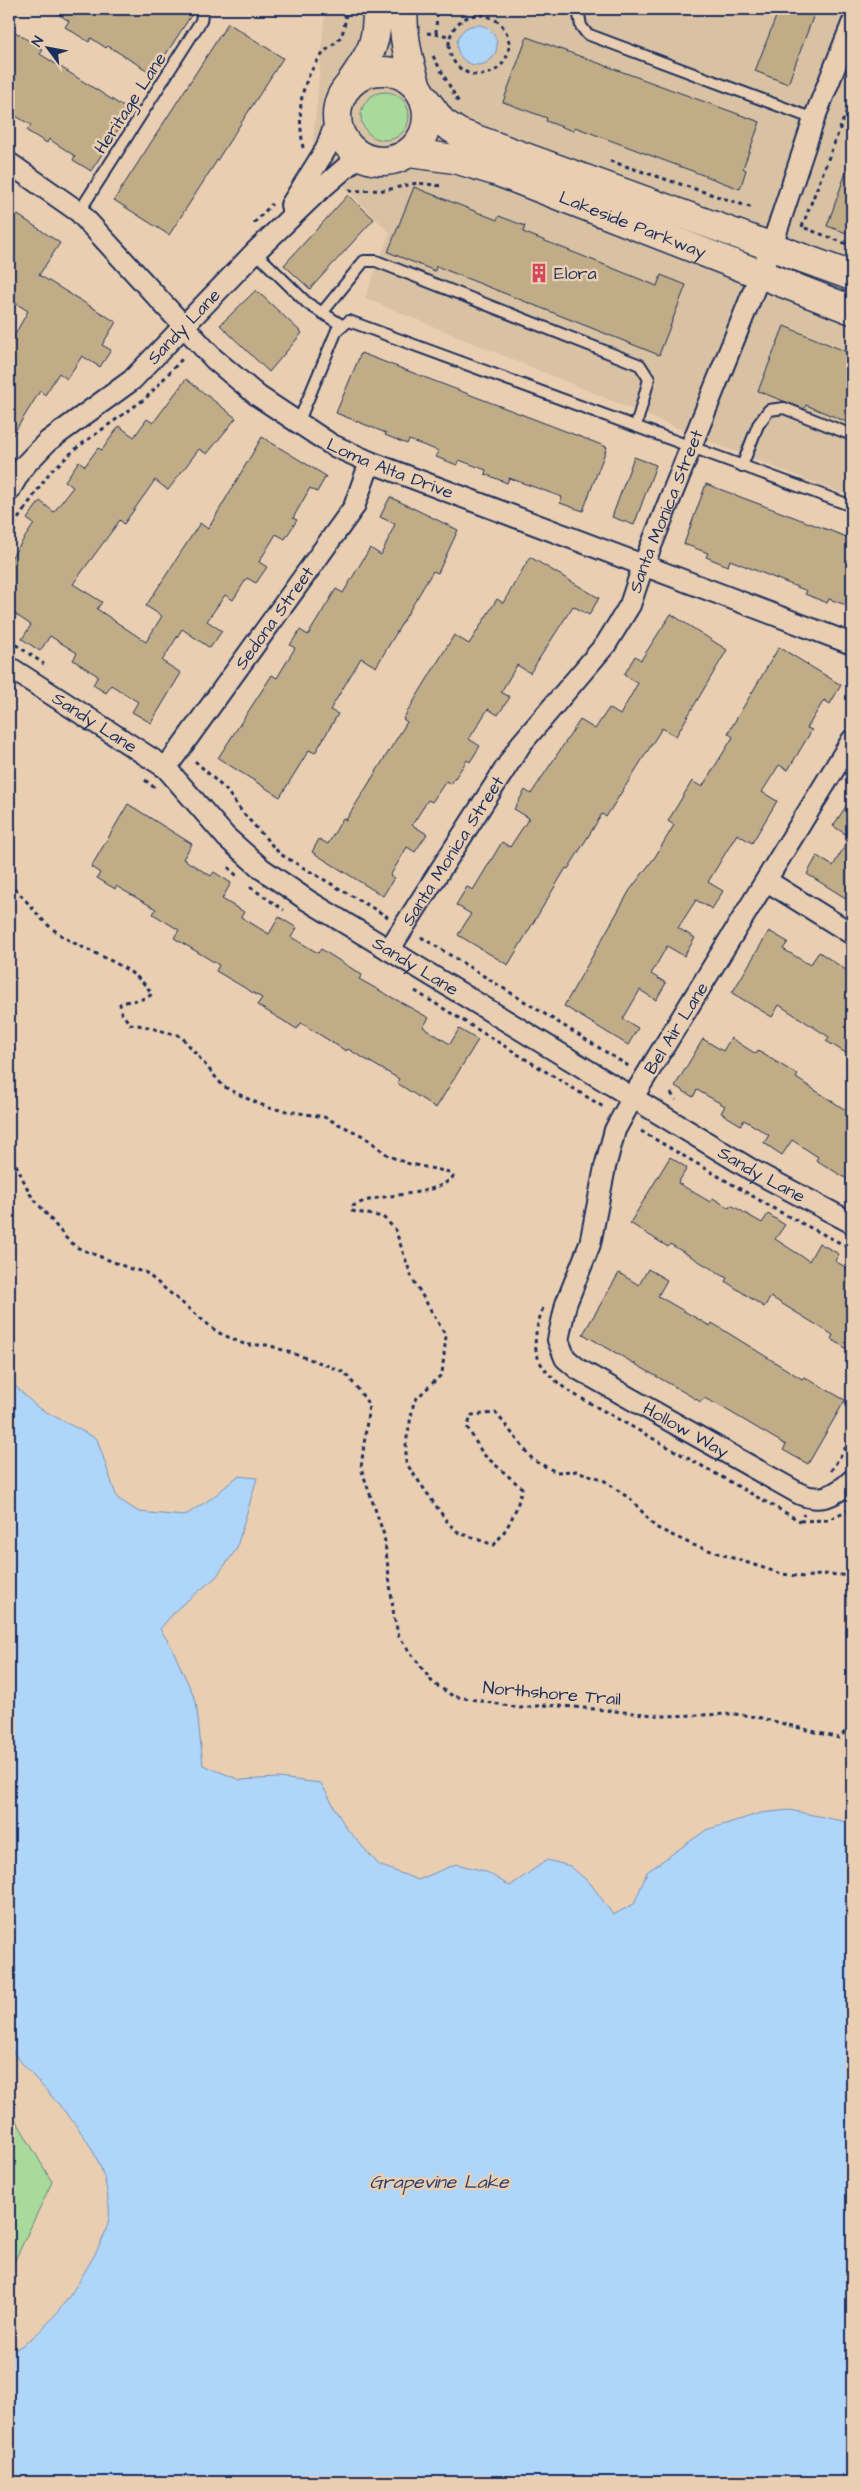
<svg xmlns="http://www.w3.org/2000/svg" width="861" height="2491" font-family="'Architects Daughter',sans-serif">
<rect width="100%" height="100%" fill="#e9ceb1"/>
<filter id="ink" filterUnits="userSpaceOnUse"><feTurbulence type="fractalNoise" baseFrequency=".02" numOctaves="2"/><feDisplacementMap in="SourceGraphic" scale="10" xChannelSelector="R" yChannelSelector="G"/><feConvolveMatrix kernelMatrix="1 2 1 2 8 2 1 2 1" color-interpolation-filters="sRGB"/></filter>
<g filter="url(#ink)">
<path fill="#d9c1a3" d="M218,9H852V497L721,446L365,298L390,233L312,154L325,14Z"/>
<path fill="#a8da9b" stroke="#62847c" d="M361 116a24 24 0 1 1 48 0a24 24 0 1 1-48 0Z
M9,2108L52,2182L9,2273Z"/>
<path fill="#afd5f9" stroke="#7493bb" d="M457 45a20 20 0 1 1 40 0a20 20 0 1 1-40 0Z
M9,1380L37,1407L97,1439L117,1498L139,1512L184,1516L212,1498L238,1476L257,1478L236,1550L215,1578L178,1608L160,1629L171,1646L196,1701L203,1765L240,1780L278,1778L321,1783L346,1828L379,1865L418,1880L456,1864L485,1871L510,1886L547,1860L570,1866L591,1884L613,1915L634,1904L647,1872L706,1830L761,1813L789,1810L852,1823V2482H9V2353C37,2340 64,2307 79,2281C91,2261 104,2242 109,2219C110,2213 109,2206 108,2200C104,2138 44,2094 9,2047Z"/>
<path fill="#c0ac87" stroke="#1b2f5e" d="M50,9H183L192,14L153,74L108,46L106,48L91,38L89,42L65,27L69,21Z
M779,9H816L788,84L755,71Z
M228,23L283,58L169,235L114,200Z
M9,28L43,50L40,54L130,111L91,171L73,160L75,156L49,139L47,143L27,131L31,125L9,112Z
M527,37L760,122L743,168L746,170L740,189L575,127L573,131L546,121L547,118L503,102Z
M850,161H852V235L827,226Z
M414,187L497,220L499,216L525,226L523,232L657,286L661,275L686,285L659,355L436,266L435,271L388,252Z
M348,195L374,219L310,289L284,265Z
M9,209L60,243L39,275L116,322L102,345L111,350L100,367L82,356L67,379L59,373L45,395L40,391L9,441V345L28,311L9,299Z
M256,290L302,333L269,372L220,325Z
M784,326L852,354V424L806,405L804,409L758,391Z
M361,353L607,447L583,511L560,503L562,497L509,478L507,483L485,474L486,470L459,460L457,465L436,457L439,451L409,440L407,444L385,435L386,433L336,413Z
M186,379L236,418L207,454L199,449L168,490L155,480L124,524L120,520L73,584L102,602L97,609L146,642L162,616L146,606L200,523L208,529L262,437L326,476L317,492L310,488L293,518L297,520L285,539L276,534L259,562L267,567L256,583L247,578L233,600L225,595L207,621L222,631L210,648L182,629L162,661L181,673L151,723L132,712L138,702L111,685L106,693L93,685L98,676L73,660L77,653L50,636L40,651L22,639L31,625L9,610V561L34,524L27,519L40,501L54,512L73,487L65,481L79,461L85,466L98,448L102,450L119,426L134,437L147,419L153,423Z
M634,457L656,465L634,525L612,517Z
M706,484L852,539V607L829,599L827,603L805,594L807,591L730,560L728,566L706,557L708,553L684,544Z
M390,497L458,530L438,573L433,571L376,667L361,658L330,710L338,714L315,753L309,750L280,797L218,758L272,675L277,678L295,648L290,645L300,630L308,635L336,589L343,593L370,548L381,555L395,524L380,517Z
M530,557L599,598L589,615L573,606L530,673L517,665L501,692L510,697L498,715L488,709L469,739L480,746L470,762L467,760L451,784L446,781L432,802L428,800L412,825L427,834L415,852L407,847L390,876L394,878L383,896L312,852L319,839L328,844L343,818L346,820L407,722L403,719L454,635L469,644L497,599L503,603Z
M671,614L727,650L676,736L662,728L606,817L602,814L568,869L566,868L508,965L458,935L471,914L456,905L467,887L473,890L502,842L510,847L529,818L514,809L525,790L531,794L580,720L595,729L609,708L620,715L638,683L624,675L635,656L641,660Z
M779,647L841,685L830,704L824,700L807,728L812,730L788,770L779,765L762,792L777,801L752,843L737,834L708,882L723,891L712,909L696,900L678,928L695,938L684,956L667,946L651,974L666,983L656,1000L640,990L623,1019L638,1028L628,1045L564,1006L630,890L655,857L674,825L668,821L692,781L702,787L733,737L728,733Z
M852,797V902L807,874L817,856L833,866L850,837L833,826Z
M128,804L192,844L183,859L211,876L214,872L231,883L222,899L244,912L241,917L269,934L279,917L297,928L291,937L318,953L321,949L362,975L359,979L429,1018L423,1027L450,1044L459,1029L478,1040L436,1108L397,1083L399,1079L348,1049L346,1051L301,1023L297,1029L257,1005L262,998L216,971L219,965L174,938L179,930L153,914L156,909L116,886L115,889L97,878L100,873L91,867Z
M769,931L788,942L783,949L810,965L819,952L852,974V1042L846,1053L826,1041L829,1037L779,1005L772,1017L732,993Z
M731,1038L756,1054L758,1051L798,1075L796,1078L852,1114V1182L816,1160L818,1157L792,1140L782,1155L764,1143L769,1135L744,1120L741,1125L721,1113L725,1106L697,1090L693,1097L675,1086L703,1039L723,1051Z
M670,1157L687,1168L678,1183L710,1202L713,1198L729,1208L731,1205L762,1223L768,1214L785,1225L775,1239L809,1261L819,1243L839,1254L835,1261L852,1271V1352L831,1339L833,1335L771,1297L764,1307L725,1281L727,1278L670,1244L668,1247L630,1223Z
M648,1269L667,1280L658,1296L710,1326L712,1323L802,1379L804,1377L845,1400L808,1464L783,1450L786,1445L720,1406L704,1398L701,1402L583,1334L619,1273L639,1285Z"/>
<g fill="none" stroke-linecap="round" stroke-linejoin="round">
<defs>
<path id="lane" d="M578,9L581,26L587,34L814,119
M79,212L201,21L203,9
M255,252L307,303L343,326
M322,313L364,261H376L640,365L649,379L636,426
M298,423L337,330L349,321L852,506
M742,466L758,425L769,410L784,408L852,435"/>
<g id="street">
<path id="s1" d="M9,163L79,212L214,359L258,396L332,445L370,462L852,644"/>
<path d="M291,205L326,149L336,121"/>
<path id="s2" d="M9,491L23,467L47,442L132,380L255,252L314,195L359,156"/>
<path id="s3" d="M9,667L166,768L226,837L262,869L307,900L752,1170L852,1223"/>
<path id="s4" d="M852,740L633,1097L615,1130L605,1167L590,1244L566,1304L558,1340L565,1358L578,1369L800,1494C821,1503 836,1495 852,1480"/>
<path id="s5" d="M166,768L354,507L370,462"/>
<path d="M767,881L852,934"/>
<path id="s6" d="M389,950L521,744L606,644L630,605L643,566L772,245L814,119L852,24"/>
</g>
<g id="secondary">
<path d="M403,9C403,37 408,61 417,87"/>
<circle cx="382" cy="116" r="45"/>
<path d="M351,82C371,52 377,46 377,9"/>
<path d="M425,99L442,122L459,133L852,276"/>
<path id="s7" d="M409,153L455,159L498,172L852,310"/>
</g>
</defs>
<use href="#lane" stroke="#1b2f5e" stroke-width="14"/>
<use href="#street" stroke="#1b2f5e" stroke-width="24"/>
<use href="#secondary" stroke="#1b2f5e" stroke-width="31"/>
<path stroke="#1b2f5e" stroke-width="3" stroke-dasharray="4 4" stroke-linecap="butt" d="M449 45a30 30 0 1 1 60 0a30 30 0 1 1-60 0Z
M427,33L450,36
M436,33L437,9
M433,56L459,103
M303,148C299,116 297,92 316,63C334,35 344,51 346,9
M610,161L753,208
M349,191L386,190L417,183L443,186
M254,223L272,204
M802,227L852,97
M805,228L852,246
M24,510L50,472L79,446L146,398L182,359
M9,532L24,510
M9,640L44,664
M195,761L226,790L243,813L280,854L388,917
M145,780L156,789
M228,867L239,878
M9,883C25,897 37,917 54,930C84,954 130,960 152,994C143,1002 131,999 120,1004L122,1014L130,1024L144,1026L181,1036L223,1086L246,1098L269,1108L324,1117L365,1137L389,1156L406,1163L449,1172L453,1177C431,1199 380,1191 353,1206L352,1211L383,1217L395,1229L412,1278L446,1336L442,1374L414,1401L406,1443V1463L448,1523L459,1533L494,1545C509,1527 517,1511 522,1488L483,1454L467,1427L472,1415L496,1413L533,1460L556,1472L576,1471L602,1479L633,1501L655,1527L693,1545L782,1574L803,1577L827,1574L852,1576
M250,887L284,910
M421,937L630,1067
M415,991L605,1108
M671,1093L676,1100
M641,1131L778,1211L852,1249
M9,1150L30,1194L66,1238L76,1247L131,1269L145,1272L217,1332L246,1345H268L324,1364L345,1373L358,1389L369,1405L361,1468L384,1535L394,1617L399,1637L433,1683L453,1696L520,1708L545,1705L574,1707L664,1716L734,1714L757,1717L839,1738L852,1725
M543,1308C528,1349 534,1366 570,1392L800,1521L804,1514
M831,1471L852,1437
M800,1521L828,1520L850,1509"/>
<use href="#lane" stroke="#e9ceb1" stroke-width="10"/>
<use href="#street" stroke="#e9ceb1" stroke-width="20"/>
<use href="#secondary" stroke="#e9ceb1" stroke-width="28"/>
</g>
</g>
<defs>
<symbol id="building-bare" viewBox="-9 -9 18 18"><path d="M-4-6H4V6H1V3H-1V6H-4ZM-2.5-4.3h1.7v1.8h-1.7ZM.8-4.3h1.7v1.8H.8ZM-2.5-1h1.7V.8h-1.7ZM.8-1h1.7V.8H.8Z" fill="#d1495b" stroke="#e9ceb1" stroke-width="2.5" paint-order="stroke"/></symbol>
</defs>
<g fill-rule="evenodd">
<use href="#building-bare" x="525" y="259" width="28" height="28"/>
</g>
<g text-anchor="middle" stroke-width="5" stroke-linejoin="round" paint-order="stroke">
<g font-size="18" fill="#1b2f5e" stroke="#e9ceb1">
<text transform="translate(130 103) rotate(-57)" y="6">Heritage Lane</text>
<text dy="6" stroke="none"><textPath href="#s7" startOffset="236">Lakeside Parkway</textPath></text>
<text dy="6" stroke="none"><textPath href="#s2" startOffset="242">Sandy Lane</textPath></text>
<text dy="6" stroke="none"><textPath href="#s1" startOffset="494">Loma Alta Drive</textPath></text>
<text dy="6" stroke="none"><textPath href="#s6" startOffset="522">Santa Monica Street</textPath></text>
<text dy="6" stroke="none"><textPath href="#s5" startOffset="185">Sedona Street</textPath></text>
<text dy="6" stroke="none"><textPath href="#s3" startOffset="102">Sandy Lane</textPath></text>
<text dy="6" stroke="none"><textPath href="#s6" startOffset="118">Santa Monica Street</textPath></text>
<text dy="6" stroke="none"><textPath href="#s3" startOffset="508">Sandy Lane</textPath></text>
<text transform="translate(676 1028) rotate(-58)" y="6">Bel Air Lane</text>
<text dy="6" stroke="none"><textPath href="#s3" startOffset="912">Sandy Lane</textPath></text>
<text dy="6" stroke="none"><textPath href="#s4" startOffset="835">Hollow Way</textPath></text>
<text transform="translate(552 1693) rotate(5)" y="6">Northshore Trail</text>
</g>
<g font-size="18" fill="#1b2f5e" stroke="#e9ceb1" text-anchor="start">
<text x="554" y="279">Elora</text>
</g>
<g font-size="19" font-style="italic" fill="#2a406e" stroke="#e9ceb1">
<text x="439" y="2188">Grapevine Lake</text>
</g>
</g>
<rect width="861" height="2491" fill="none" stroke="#e9ceb1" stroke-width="30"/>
<rect x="15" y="15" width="831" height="2461" fill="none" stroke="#1b2f5e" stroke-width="2" filter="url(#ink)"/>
<g transform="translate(48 48) rotate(302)" stroke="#e9ceb1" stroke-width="4" paint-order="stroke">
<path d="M0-4L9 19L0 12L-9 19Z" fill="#1b2f5e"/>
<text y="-8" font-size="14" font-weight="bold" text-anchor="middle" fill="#1b2f5e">N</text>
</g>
</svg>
